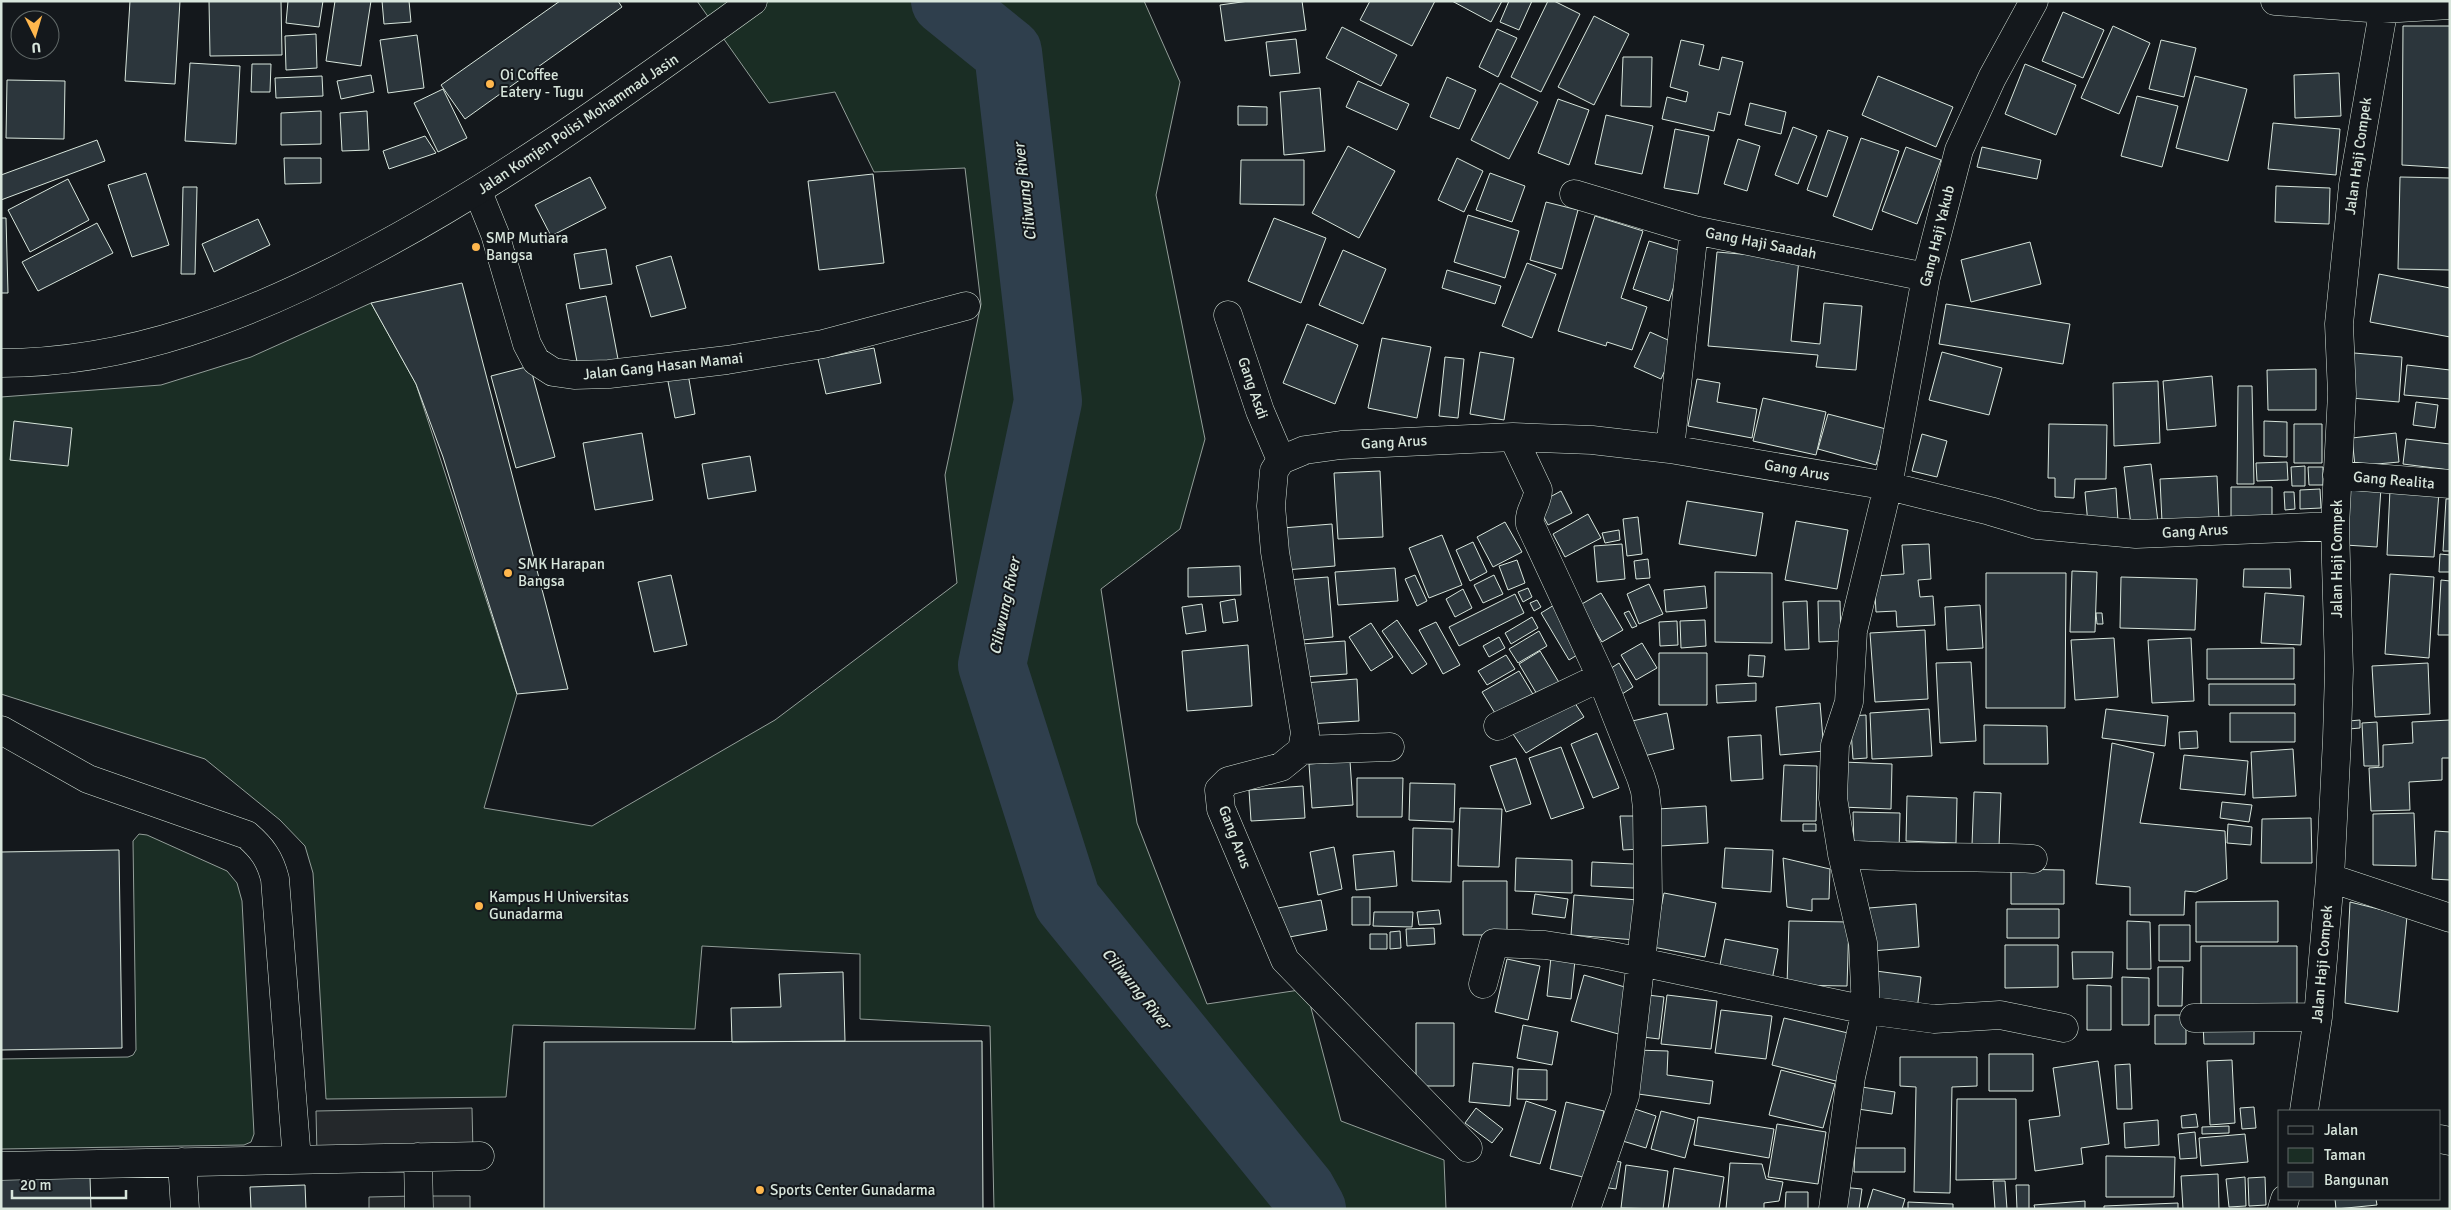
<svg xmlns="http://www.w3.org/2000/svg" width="2451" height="1210" font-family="Signika,sans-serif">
<rect width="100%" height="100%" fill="#14181c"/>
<path fill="#1a2d24" stroke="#939e99" d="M697,1H1144L1180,82L1156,195L1205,439L1180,529L1101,589L1137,823L1207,1004L1306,989L1341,1121L1444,1160L1446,1209H994L990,1026L860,1019V954L702,946L695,1029L513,1025L506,1097L326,1099L313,873L305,846L280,820L205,759L1,694V397L161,385L251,357L371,303L416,384L517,694L484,808L592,826L775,720L957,583L945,475L981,304L965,168L874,172L835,92L769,103Z
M139,834L147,835L227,871L237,883L242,901L254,1134L251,1142L244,1145L1,1149V1059L128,1057L133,1055L136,1050L133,841Z"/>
<path fill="#24282b" stroke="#939e99" d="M472,1108L473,1153L317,1155L316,1111Z
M414,1196V1209H369V1197Z
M424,1196H470V1209H424Z"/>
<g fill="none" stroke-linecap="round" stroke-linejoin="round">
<path stroke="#2f3f4d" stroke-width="68" d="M945,1L1008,52L1048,401L992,665L1067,901L1302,1191L1312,1209"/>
</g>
<path fill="#2c363c" stroke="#d8e6dc" d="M130,1H180L175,84L125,81Z
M209,1H281L282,55L210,56Z
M288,1H323L319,27L286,23Z
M335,1H371L361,66L326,61Z
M382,1H409L411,22L384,24Z
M560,1H618L622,7L465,119L441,85Z
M1249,1H1302L1306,30L1225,41L1220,5Z
M1370,1H1435L1412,46L1360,20Z
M1452,1H1502L1491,22Z
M1509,1H1532L1519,30L1500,22Z
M1548,1H1554L1580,14L1541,92L1511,77Z
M2063,12L2104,30L2083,78L2042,61Z
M1594,16L1629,34L1594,105L1558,87Z
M2113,26L2150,43L2119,114L2081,98Z
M2403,26H2450V168L2402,165Z
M1342,27L1397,55L1381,86L1326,58Z
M1497,29L1517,38L1498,77L1479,67Z
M316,34L317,68L286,70L285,36Z
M417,35L424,88L388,93L380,40Z
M1296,39L1300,73L1270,76L1266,42Z
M1681,40L1704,45L1699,65L1719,70L1722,57L1743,62L1730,115L1718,112L1714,131L1662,119L1667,97L1686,102L1688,92L1670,87Z
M2161,40L2196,48L2184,97L2149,89Z
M1623,57H1652L1651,107L1621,106Z
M190,63L240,66L236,144L185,141Z
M252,64H271L270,92H251Z
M2025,64L2076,85L2056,135L2005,114Z
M2339,73L2341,116L2295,118L2294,75Z
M371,75L374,92L341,99L337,81Z
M322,76L323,96L276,98L275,78Z
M1878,76L1953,107L1936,147L1862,115Z
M2195,76L2247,89L2228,161L2176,148Z
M1447,77L1476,90L1459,129L1430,117Z
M7,80L65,81L64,139L6,138Z
M1358,81L1409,104L1397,130L1346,107Z
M1500,83L1538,102L1509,159L1471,140Z
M1320,88L1325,151L1284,155L1280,92Z
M443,89L467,138L438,152L414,103Z
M2137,96L2178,106L2162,167L2121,156Z
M1558,99L1589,110L1569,165L1538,153Z
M1750,103L1786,112L1781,134L1745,125Z
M1238,106L1267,107V125H1238Z
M321,111V144L281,145V113Z
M367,111L369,150L342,151L340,113Z
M1606,115L1653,126L1642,174L1595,164Z
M2273,123L2340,129L2336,175L2268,169Z
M1793,127L1817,136L1798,184L1775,175Z
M1675,129L1709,136L1698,194L1664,188Z
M1828,130L1848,137L1827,197L1807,190Z
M425,136L436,153L389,169L383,151Z
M1861,138L1899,151L1872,230L1833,216Z
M1738,139L1760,146L1747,191L1724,184Z
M97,140L105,161L1,200V175Z
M1348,146L1395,171L1359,238L1312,213Z
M1906,147L1941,160L1917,224L1882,211Z
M1982,147L2041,160L2037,179L1977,167Z
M284,158H321V183L285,184Z
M1457,158L1483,171L1464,212L1438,200Z
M1241,160H1304V205L1240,204Z
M146,173L169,245L132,257L108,185Z
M1490,173L1525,186L1512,222L1476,210Z
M873,174L884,263L819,270L808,181Z
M590,177L606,208L551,236L535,205Z
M2400,177L2450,178V270L2398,269Z
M68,179L89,220L30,252L8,210Z
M2276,186L2330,188L2329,224L2275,222Z
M183,187H197L195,274H181Z
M1546,202L1578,210L1562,269L1530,260Z
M1468,215L1519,231L1505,278L1454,262Z
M1595,216L1643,231L1621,298L1647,307L1632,350L1607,342L1606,346L1558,331Z
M1,218H6L8,293H1Z
M1274,218L1326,238L1301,303L1248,281Z
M258,219L270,245L214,272L202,244Z
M97,223L113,253L38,291L22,262Z
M1649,241L1685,252L1669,301L1633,289Z
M2030,242L2041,284L1971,302L1961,260Z
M606,249L612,284L580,289L574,254Z
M1343,250L1386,269L1363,324L1319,305Z
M1717,252L1799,259L1791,341L1820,344L1824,303L1862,306L1856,370L1816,367L1818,355L1708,346Z
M671,256L686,308L651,317L636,266Z
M1527,263L1556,274L1532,338L1502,326Z
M1447,270L1501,286L1495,304L1442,288Z
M2379,274L2450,288V337L2370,322Z
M462,283L568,689L517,694L443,457L416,384L371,303Z
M606,296L618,359L578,367L566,304Z
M1946,304L2070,324L2063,364L1939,344Z
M1307,324L1358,345L1335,404L1283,383Z
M1650,332L1677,344L1661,379L1634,367Z
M1382,338L1431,347L1417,418L1368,408Z
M874,348L881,383L826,394L818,359Z
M1480,352L1514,358L1504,420L1470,414Z
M1942,352L2002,368L1989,415L1929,400Z
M2354,353L2402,357L2399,402L2351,398Z
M1445,357L1464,359L1458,418L1439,416Z
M2407,365L2450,370V399L2404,395Z
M530,366L555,457L516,468L491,376Z
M687,368L695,414L675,418L666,371Z
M2316,369V410H2268L2267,370Z
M2212,376L2216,426L2167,430L2163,381Z
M1697,379L1720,383L1717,402L1757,409L1752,438L1688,426Z
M2158,381L2160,443L2114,446L2113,383Z
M2238,386H2252L2254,484H2237Z
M1763,398L1826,412L1816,455L1753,441Z
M2416,402L2438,405L2435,428L2413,425Z
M1828,414L1886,429L1876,465L1818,449Z
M14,421L72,428L68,466L10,460Z
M2264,421L2287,422V457L2264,456Z
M2049,424L2107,425L2106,479H2075L2074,498L2055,497V478H2048Z
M2294,424H2322V463H2294Z
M642,433L653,500L595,510L583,443Z
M2396,433L2399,462L2355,466L2352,438Z
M1922,434L1947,441L1937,477L1912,471Z
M2406,439L2450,444V470L2403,464Z
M750,456L756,491L708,499L702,464Z
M2287,462L2288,480L2257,481L2256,463Z
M2151,464L2158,522L2131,525L2124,467Z
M2305,466V486H2292L2291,467Z
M2308,467H2323V485H2309Z
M1380,471L1383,537L1338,539L1334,473Z
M2217,476L2219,520L2162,522L2160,479Z
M2349,486L2381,488L2377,547L2345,545Z
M2231,487H2272V520H2231Z
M2116,488L2118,521L2088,524L2085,492Z
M2320,489L2321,508L2300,509V490Z
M2390,489L2439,492L2434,557L2387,555Z
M1561,491L1572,513L1548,525L1537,504Z
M2284,492H2294L2295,509L2285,510Z
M2446,499H2450V551H2443Z
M1687,501L1763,513L1756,556L1679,544Z
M1588,514L1601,538L1565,557L1553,534Z
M1638,517L1642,554L1627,556L1623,519Z
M1796,521L1848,530L1837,589L1785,580Z
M1505,522L1522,552L1493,567L1477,537Z
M1332,524L1335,566L1285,570L1282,528Z
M1619,530L1620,540L1605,543L1602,533Z
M1442,535L1462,585L1429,598L1409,548Z
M1473,542L1487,572L1470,581L1456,550Z
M1622,544L1625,579L1597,582L1594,546Z
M1929,544L1931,579L1918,580L1920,597L1933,596L1935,625L1897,627L1896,611L1876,612L1874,576L1904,574L1902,545Z
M2440,554L2450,555V572H2439Z
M1648,559L1650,578L1636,579L1634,561Z
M1517,560L1525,583L1508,590L1499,566Z
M1240,566L1241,595L1188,597V568Z
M1395,568L1398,601L1338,605L1335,572Z
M2244,569H2290L2291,588L2243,587Z
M2072,571L2097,572L2095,632H2070Z
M1715,572L1772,573V643L1715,642Z
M1986,573H2066L2065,708H1986Z
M2390,574L2434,577L2429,658L2385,654Z
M671,575L687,645L654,652L638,582Z
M1415,575L1427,601L1417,606L1405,579Z
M1494,575L1503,594L1483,603L1474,585Z
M1328,577L1333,637L1292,641L1287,580Z
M2121,577L2197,579L2195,630L2120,628Z
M2441,580L2450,581V635H2438Z
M1649,584L1663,614L1639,624L1627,594Z
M1705,586L1707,608L1666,612L1664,590Z
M1528,588L1532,597L1523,602L1518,592Z
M1463,589L1472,608L1455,617L1446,599Z
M1601,593L1623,630L1602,642L1580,605Z
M2265,593L2304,596L2301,645L2261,643Z
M1515,594L1524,613L1459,646L1449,627Z
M1235,599L1238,621L1223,623L1220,602Z
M1537,600L1541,607L1534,611L1530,603Z
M1807,601L1809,649L1785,650L1783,602Z
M1818,601H1840L1841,641L1819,642Z
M1559,602L1587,649L1569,660L1541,613Z
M1202,604L1206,631L1186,634L1182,607Z
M1980,605L1983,648L1947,650L1945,607Z
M1629,611L1637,626L1632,628L1624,613Z
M2096,613H2102L2103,624H2097Z
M1532,617L1538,628L1511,644L1505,633Z
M1397,620L1427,664L1412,674L1382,631Z
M1705,620L1706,646L1681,648L1680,621Z
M1677,621L1678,645L1660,646L1659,622Z
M1436,622L1460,665L1443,674L1419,630Z
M1371,623L1393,657L1371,671L1349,637Z
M1925,630L1928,699L1875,702L1870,633Z
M1539,631L1547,646L1518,663L1509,649Z
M1499,637L1505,648L1489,657L1483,646Z
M2114,638L2118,697L2075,700L2071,640Z
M2191,638L2194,701L2152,703L2148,640Z
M1345,641L1347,674L1303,677L1301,644Z
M1642,643L1657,668L1636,680L1621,655Z
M1248,645L1252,706L1187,711L1182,651Z
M2294,648V679H2207V649Z
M1540,651L1563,689L1541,701L1519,664Z
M1659,653H1707V705H1659Z
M1506,655L1515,669L1487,685L1478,671Z
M1749,655L1765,656L1763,677L1748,676Z
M1971,662L1976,741L1940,743L1936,663Z
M1619,663L1633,687L1619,696L1605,672Z
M2428,663L2430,714L2375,717L2372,666Z
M1519,671L1534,696L1498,718L1482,692Z
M1357,679L1359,721L1307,724L1304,683Z
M1756,683V701L1717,703L1716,685Z
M2209,684H2295V705H2209Z
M1569,694L1584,717L1526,753L1511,731Z
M1820,703L1824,751L1780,755L1776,707Z
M1929,709L1932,756L1872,759L1870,713Z
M2106,709L2168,716L2165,746L2102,738Z
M1667,713L1674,749L1635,758L1628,722Z
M2230,713H2295V742H2230Z
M1866,715L1867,758L1853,759L1850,716Z
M2360,720V728L2349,729V721Z
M2450,720V758H2442V780L2409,782L2410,810L2371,811L2369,768L2383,767V745L2413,743L2412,722Z
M2377,722L2379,766H2364L2362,723Z
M1984,725L2047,726L2048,764H1984Z
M2197,731L2198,748L2180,749L2179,732Z
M1597,733L1619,788L1593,798L1571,744Z
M1761,735L1763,779L1731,781L1728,737Z
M2112,743L2154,753L2140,823L2225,831L2227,879L2196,892L2185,891L2184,915H2130V887L2096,884Z
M1561,747L1584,808L1551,819L1529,758Z
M2293,749L2296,796L2253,798L2251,752Z
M2184,755L2248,761L2245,795L2180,789Z
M1516,758L1531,804L1506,812L1490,766Z
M1350,761L1353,805L1312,808L1309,764Z
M1843,762L1892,764L1891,809L1841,807Z
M1784,765L1817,766L1816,821H1781Z
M1357,778H1403L1402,817H1357Z
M1410,783L1455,784L1454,822L1409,820Z
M1303,786L1305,818L1251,821L1249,790Z
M1974,792L2001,793L1999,846L1972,845Z
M1907,796L1957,798L1956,843L1906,841Z
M2222,802L2252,805L2249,822L2220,818Z
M1706,806L1708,843L1660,846L1658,809Z
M1460,808L1502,809L1499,867L1458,866Z
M1853,812L1900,813L1899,851L1854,848Z
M2414,813L2416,866L2373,865V814Z
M1620,816H1638L1641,849L1623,850Z
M2311,818L2312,863H2261L2262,819Z
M1803,824H1816V831H1803Z
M2228,824L2252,827L2251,845L2227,843Z
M1413,828L1452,829L1451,882L1412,881Z
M2435,831L2450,832V880L2432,879Z
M1334,847L1342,889L1318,895L1310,852Z
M1725,848L1773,850L1771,892L1722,888Z
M119,850L122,1048L1,1050V852Z
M1394,851L1397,886L1356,890L1353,855Z
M1516,858L1572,860V893L1515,891Z
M1783,858L1830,869L1829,899H1812V911L1787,907Z
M1592,862L1634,864V888L1591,886Z
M2011,869L2064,870V904H2011Z
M1463,881H1507V935H1463Z
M1664,893L1716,903L1705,957L1653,947Z
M1535,894L1568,899L1565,918L1532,914Z
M1574,895L1638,900L1636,940L1571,935Z
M1352,897H1370V925H1352Z
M1321,900L1327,930L1284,938L1278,908Z
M2278,901V942H2196V902Z
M2350,902L2407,916L2398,1012L2345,1003Z
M1916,904L1919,947L1872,951L1869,908Z
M2007,909H2059V938H2007Z
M1439,910L1441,924L1419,925L1417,912Z
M1374,912H1413L1412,927L1373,926Z
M1789,921L1849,922L1847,986L1787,985Z
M2127,921L2150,922L2151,969H2127Z
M2159,925H2190V961H2159Z
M1434,928L1435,944L1407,946L1406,929Z
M1400,931L1401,948L1390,949V932Z
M1370,934H1387V949H1370Z
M1725,939L1778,949L1772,980L1719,970Z
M2005,945H2058V987L2005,988Z
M2201,946H2297V1014L2201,1013Z
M2072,952H2113L2112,978L2073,979Z
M1551,957L1575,960L1571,999L1547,996Z
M1507,959L1540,966L1528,1020L1495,1012Z
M2158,967H2183L2182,1006H2158Z
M1876,971L1921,977L1917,1010L1872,1004Z
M843,972L845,1041L732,1042L731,1008L781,1007L779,974Z
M1584,975L1635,990L1622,1035L1571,1021Z
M2122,977L2149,978V1025H2122Z
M2087,985L2111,986V1030H2087Z
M1640,994L1664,997L1659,1039L1635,1036Z
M1667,995L1717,1001L1711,1049L1661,1044Z
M1721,1010L1772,1016L1766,1059L1715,1053Z
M2155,1015H2186V1044H2155Z
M1784,1018L1848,1033L1836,1081L1772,1065Z
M1416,1023H1454V1086H1416Z
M2203,1024H2254V1044H2204Z
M1523,1025L1558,1032L1552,1065L1517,1058Z
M982,1041L983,1209H544V1042Z
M1635,1050L1668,1051L1667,1075L1713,1081L1710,1104L1631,1093Z
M1989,1054H2033V1091H1989Z
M1900,1057H1977V1086L1952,1087L1950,1193L1914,1192L1916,1087L1900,1086Z
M2232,1060L2235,1123L2210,1125L2207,1061Z
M2098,1061L2109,1144L2081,1148L2083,1164L2035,1171L2029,1120L2060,1116L2053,1068Z
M1473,1063L1513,1067L1510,1106L1469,1102Z
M2130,1064L2132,1109H2117L2115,1065Z
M1518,1069L1547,1070V1100L1517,1099Z
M1781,1070L1835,1084L1823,1128L1769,1115Z
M1855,1086L1895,1092L1892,1114L1851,1108Z
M1957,1099H2016V1179L1956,1180Z
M1526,1101L1556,1111L1540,1164L1510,1156Z
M1566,1102L1604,1111L1587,1178L1550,1169Z
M1626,1106L1656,1116L1646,1148L1616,1139Z
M2254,1107L2256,1128L2242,1129L2240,1108Z
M1476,1108L1503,1129L1492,1143L1465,1123Z
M1661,1111L1695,1120L1685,1158L1651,1149Z
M2196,1114L2198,1127L2182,1128L2181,1116Z
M1698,1117L1774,1129L1769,1158L1694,1145Z
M2158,1120L2159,1145L2125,1148L2124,1123Z
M1777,1124L1826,1132L1818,1184L1768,1177Z
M2229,1126V1133L2202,1134V1127Z
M2195,1132L2197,1158L2180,1159L2178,1134Z
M2245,1134L2248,1162L2201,1166L2199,1138Z
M1855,1148H1905V1172H1854Z
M2106,1156L2175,1157L2174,1197H2106Z
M1608,1160L1621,1162L1616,1189L1602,1187Z
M1730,1163L1762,1164L1766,1179L1783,1182L1779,1201L1764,1203V1209H1726Z
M1626,1165L1668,1171L1663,1209L1621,1208Z
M1674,1168L1724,1177L1719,1209H1668Z
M2218,1174L2219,1209H2183L2181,1176Z
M90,1177L91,1209H1V1178Z
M2245,1177L2246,1206L2229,1207L2226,1179Z
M2265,1177L2266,1205L2249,1206L2248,1178Z
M1993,1181H2005L2007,1209H1995Z
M305,1185L306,1209H251L250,1187Z
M2016,1185H2029V1209H2017Z
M1841,1187L1862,1189L1859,1209H1838Z
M1873,1189L1905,1199L1902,1209H1867Z
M1786,1192H1808V1209H1785Z
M2335,1199H2376L2377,1205L2336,1209Z
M2085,1201V1209H2035L2034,1205Z
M1908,1202L1953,1204V1209H1908Z
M2178,1203V1209H2104V1206Z"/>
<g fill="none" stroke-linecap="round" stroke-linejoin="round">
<defs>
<path id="minor" d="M2275,1L2382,9L2450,5
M478,192L495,234L527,344L536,361L553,372L574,375L609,374L727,360L823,344L966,306
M1574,194L1694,230L1926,277
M1228,315L1260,411L1281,460
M1513,437L1538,490C1538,503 1528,511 1530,524L1601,677L1641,778L1645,791L1647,808L1648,900L1625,1096L1586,1209
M1670,449L1694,230
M2337,475L2450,484
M1498,726L1601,677
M1,730L88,779L247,835C262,848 270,859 275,879L297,1160
M1302,750L1390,747
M1842,854C1905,859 1969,856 2033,859
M2330,878L2450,918
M1483,984L1494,943L1545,945L1603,954L1866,1010L1934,1019L2000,1015L2064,1028
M2194,1018L2318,1017
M2304,1111L2318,1017L2330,878L2337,739L2339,670L2335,526L2342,394L2339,324L2353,185L2385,1
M2440,1139L2450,1141
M1468,1148L1285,960L1221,809L1219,790L1228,781L1281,767L1302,750L1305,733L1275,552L1271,506L1274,471L1281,460L1305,450L1341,445L1513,437L1592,440L1670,449L1888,486L1990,511L2037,525L2136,534L2335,526
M418,1157L419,1209
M182,1162L185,1209
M1,1166L480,1156
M1833,1209L1851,1077L1866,1010L1863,943L1842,854L1833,798L1835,745L1849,702L1853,631L1888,486L1926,277L1959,150L1992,78L2034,1
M2282,1209L2285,1199"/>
<path id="major" d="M1,363C130,363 249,316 361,257C501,184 625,93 753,1"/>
</defs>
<use href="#minor" stroke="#d8e6dc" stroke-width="29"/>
<use href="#major" stroke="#d8e6dc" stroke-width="29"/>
<use href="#minor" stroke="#14181c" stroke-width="28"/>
<use href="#major" stroke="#14181c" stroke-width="28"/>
</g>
<g fill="#ffb74d" stroke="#14181c" stroke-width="2">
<circle cx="490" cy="84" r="5"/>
<circle cx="476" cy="247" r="5"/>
<circle cx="508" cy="573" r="5"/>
<circle cx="479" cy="906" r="5"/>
<circle cx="760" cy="1190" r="5"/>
</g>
<g text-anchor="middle" stroke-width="4" stroke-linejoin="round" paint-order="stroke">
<g font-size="15" fill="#d8e6dc" stroke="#14181c" text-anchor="start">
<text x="500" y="80">Oi Coffee<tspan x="500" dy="17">Eatery - Tugu</tspan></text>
<text x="486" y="243">SMP Mutiara<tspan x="486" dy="17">Bangsa</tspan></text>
<text x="518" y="569">SMK Harapan<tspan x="518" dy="17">Bangsa</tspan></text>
<text x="489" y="902">Kampus H Universitas<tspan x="489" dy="17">Gunadarma</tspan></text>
<text x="770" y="1195">Sports Center Gunadarma</text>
</g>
<g font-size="15" fill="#d8e6dc" stroke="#14181c">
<text transform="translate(578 124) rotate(-34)" y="5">Jalan Komjen Polisi Mohammad Jasin</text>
<text transform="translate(2358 156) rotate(-82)" y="5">Jalan Haji Compek</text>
<text transform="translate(1937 236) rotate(-76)" y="5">Gang Haji Yakub</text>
<text transform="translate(1761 243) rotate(11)" y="5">Gang Haji Saadah</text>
<text transform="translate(663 366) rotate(-6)" y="5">Jalan Gang Hasan Mamai</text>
<text transform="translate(1253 388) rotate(71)" y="5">Gang Asdi</text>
<text transform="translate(1394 442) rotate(-3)" y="5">Gang Arus</text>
<text transform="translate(1797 470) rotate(10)" y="5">Gang Arus</text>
<text transform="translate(2394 480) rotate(5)" y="5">Gang Realita</text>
<text transform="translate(2195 531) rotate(-3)" y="5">Gang Arus</text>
<text transform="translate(2337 559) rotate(-90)" y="5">Jalan Haji Compek</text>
<text transform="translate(1235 837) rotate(69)" y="5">Gang Arus</text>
<text transform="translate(2322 964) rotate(-85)" y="5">Jalan Haji Compek</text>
</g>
<g font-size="16" font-style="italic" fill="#d8e6dc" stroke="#14181c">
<text transform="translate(1024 192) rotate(-97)" y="6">Ciliwung River</text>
<text transform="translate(1004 606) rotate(-78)" y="6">Ciliwung River</text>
<text transform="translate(1137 988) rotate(51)" y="6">Ciliwung River</text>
</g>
</g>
<rect width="2451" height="1210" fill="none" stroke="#d8e6dc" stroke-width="5"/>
<rect x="2278" y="1110" width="162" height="90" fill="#14181c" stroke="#626a69"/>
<rect x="2288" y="1126" width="25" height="8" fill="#14181c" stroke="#626a69"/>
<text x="2324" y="1135" font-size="15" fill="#d8e6dc">Jalan</text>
<rect x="2288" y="1148" width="25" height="15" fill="#1a2d24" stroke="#626a69"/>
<text x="2324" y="1160" font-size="15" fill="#d8e6dc">Taman</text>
<rect x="2288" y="1172" width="25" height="15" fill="#2c363c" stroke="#626a69"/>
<text x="2324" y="1185" font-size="15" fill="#d8e6dc">Bangunan</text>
<g transform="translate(35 35) rotate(175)"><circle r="24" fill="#14181c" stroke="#626a69"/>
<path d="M0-4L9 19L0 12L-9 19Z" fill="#ffb74d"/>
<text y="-8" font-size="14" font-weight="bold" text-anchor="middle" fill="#d8e6dc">U</text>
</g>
<path d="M12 1190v8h114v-8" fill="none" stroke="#d8e6dc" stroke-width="2.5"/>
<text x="20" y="1190" font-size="15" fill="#d8e6dc" stroke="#14181c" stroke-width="4" paint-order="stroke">20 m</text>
</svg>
